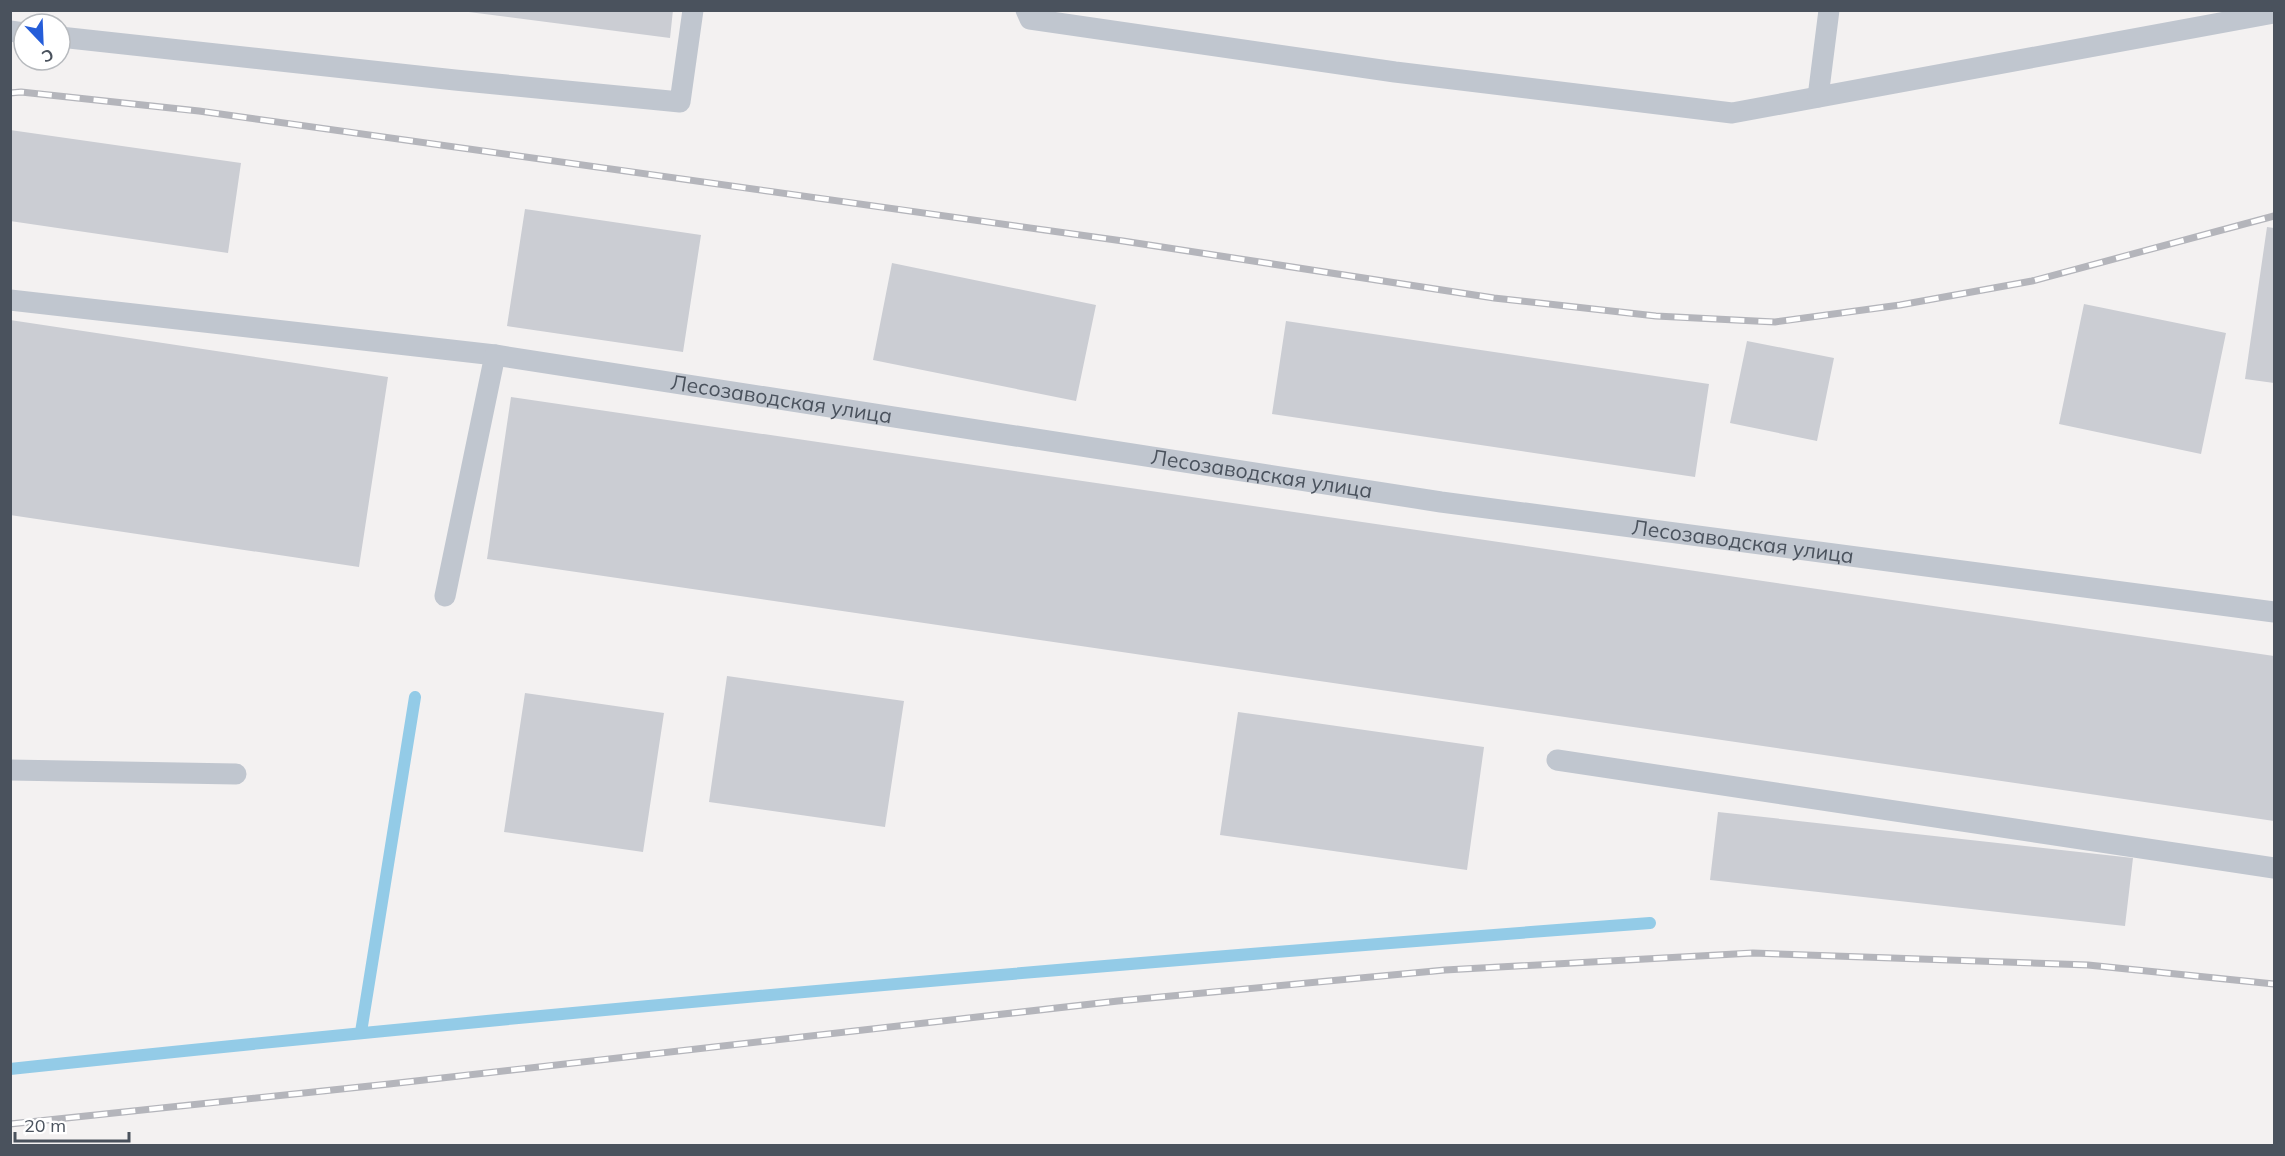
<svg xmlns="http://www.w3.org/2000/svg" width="2285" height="1156" font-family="Mulish,sans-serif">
<rect width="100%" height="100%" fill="#f3f1f1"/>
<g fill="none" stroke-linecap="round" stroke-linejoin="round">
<path stroke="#93cbe7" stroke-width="12" d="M361,1032L415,697
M10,1069C556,1011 1103,964 1650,923"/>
</g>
<path fill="#cbcdd3" d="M453,10H673L670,38Z
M10,130L241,163L228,253L10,221Z
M525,209L701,235L683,352L507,326Z
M2267,227L2274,228V383L2245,379Z
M892,263L1096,305L1076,401L873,360Z
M2084,304L2226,333L2201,454L2059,424Z
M10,320L388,377L359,567L10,515Z
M1286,321L1709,384L1695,477L1272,414Z
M1747,341L1834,358L1817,441L1730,423Z
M511,397L2274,656V821L487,559Z
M727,676L904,701L885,827L709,802Z
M525,693L664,713L643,852L504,832Z
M1238,712L1484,747L1467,870L1220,835Z
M1718,812L2133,858L2125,926L1710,880Z"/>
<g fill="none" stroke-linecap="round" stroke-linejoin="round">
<g stroke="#c0c6cf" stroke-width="21">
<path d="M1026,10L1030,19L1395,72L1732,113L2274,13"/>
<path d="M10,31L24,33"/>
<path d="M60,37L455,80L680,102L693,10"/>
<path d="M1818,97L1829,10"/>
<path d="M10,300L495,355"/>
<path id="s1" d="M445,596L495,355L1441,502L2274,612"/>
<path d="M1557,760L2274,868"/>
<path d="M10,770L236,774"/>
</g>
<defs>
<path id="rail" d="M10,93L21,92L199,111L1123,241L1494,298L1656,316L1775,322L1900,305L2032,281L2274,216
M10,1124L389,1084L1118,1001L1445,970L1753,953L2088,965L2274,984"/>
</defs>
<use href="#rail" stroke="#b4b5bb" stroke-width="7"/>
<use href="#rail" stroke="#fff" stroke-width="4.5" stroke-dasharray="14" stroke-linecap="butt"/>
</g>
<g text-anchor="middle" stroke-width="6" stroke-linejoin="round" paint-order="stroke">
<g font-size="21" fill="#4a525d" stroke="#fff">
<text dy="7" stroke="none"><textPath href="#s1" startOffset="536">Лесозаводская улица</textPath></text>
<text dy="7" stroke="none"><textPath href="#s1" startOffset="1022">Лесозаводская улица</textPath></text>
<text dy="7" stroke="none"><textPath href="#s1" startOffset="1508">Лесозаводская улица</textPath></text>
</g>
</g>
<rect width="2285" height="1156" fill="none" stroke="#4a525d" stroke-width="24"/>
<g transform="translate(42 42) rotate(157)"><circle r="28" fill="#ffffff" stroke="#b7babe" stroke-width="1.5"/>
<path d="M0-4.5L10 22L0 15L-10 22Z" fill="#255dd9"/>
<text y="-9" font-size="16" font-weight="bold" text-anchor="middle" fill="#4a525d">С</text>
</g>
<path d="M15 1132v9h114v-9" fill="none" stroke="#4a525d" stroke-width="3"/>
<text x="24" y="1132" font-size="18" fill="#4a525d" stroke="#ffffff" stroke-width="4.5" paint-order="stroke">20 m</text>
</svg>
